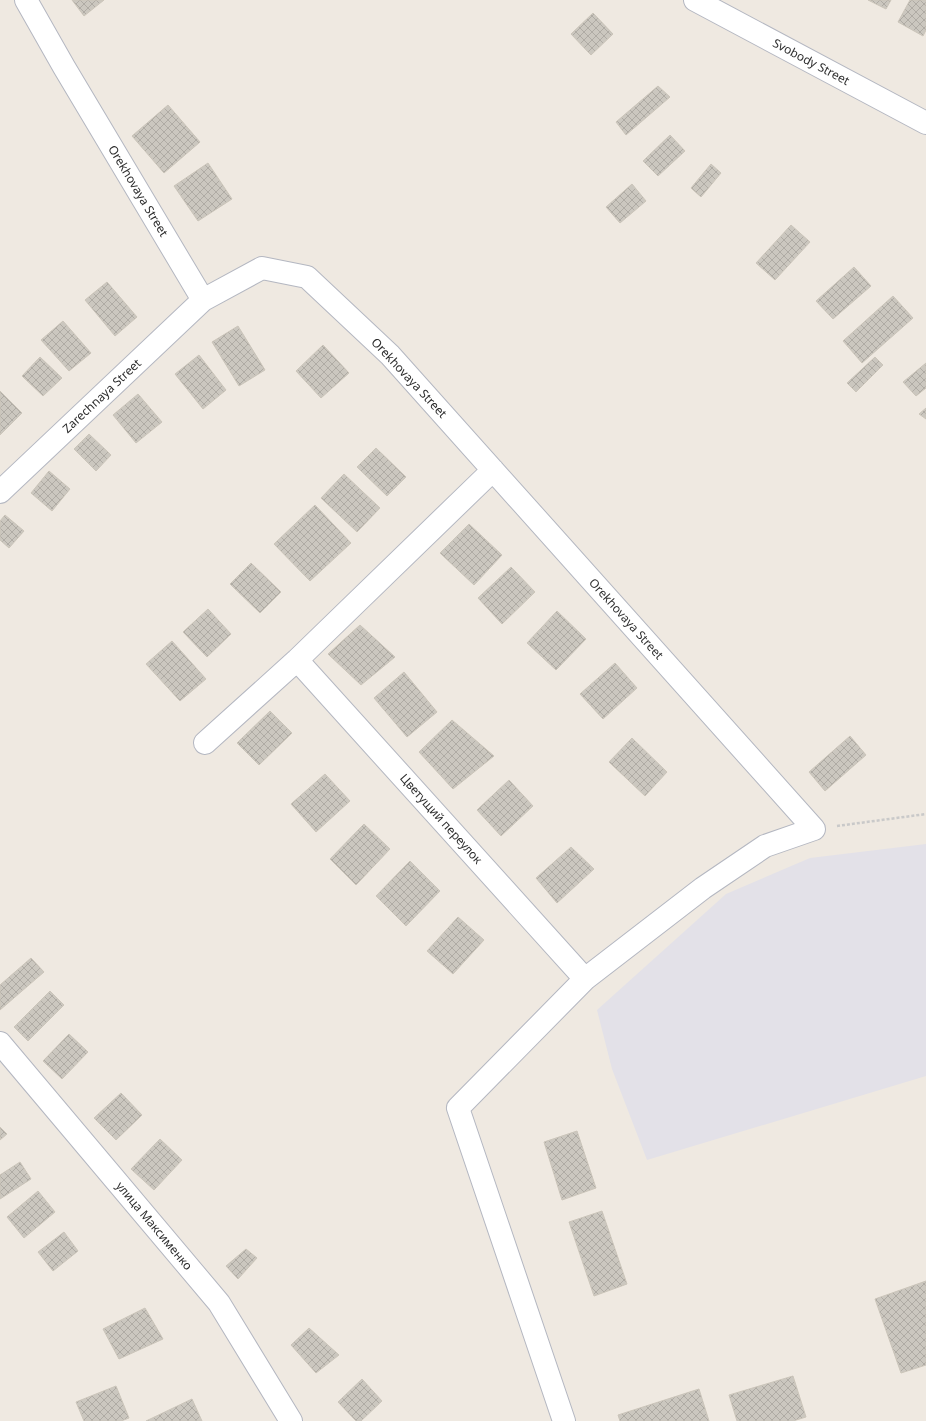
<svg xmlns="http://www.w3.org/2000/svg" width="926" height="1421" font-family="'Noto Sans',sans-serif">
<defs>
<pattern id="building-cross-hatch" width="8" height="8" patternUnits="userSpaceOnUse"><rect width="8" height="8" fill="#cbc7bf"/><path d="M0 0l8 8M0 8l8-8" fill="none" stroke="#afaba4"/></pattern>
</defs>
<rect width="100%" height="100%" fill="#efe9e1"/>
<path fill="#e3e1e8" d="M926,844V1076L647,1160L612,1069L597,1010L726,894L810,858Z"/>
<path fill="url(#building-cross-hatch)" stroke="#cbc5ba" d="M72,0H104L84,16Z
M868,0H891L886,9Z
M910,0H926V30L923,36L898,22Z
M593,13L613,34L591,55L571,34Z
M658,86L670,97L626,135L616,122Z
M168,105L200,142L164,173L132,136Z
M670,135L685,151L658,176L643,161Z
M208,163L232,199L198,221L174,186Z
M711,164L721,173L701,197L691,188Z
M632,184L646,201L620,223L606,207Z
M791,225L810,242L775,280L756,263Z
M854,267L871,286L833,319L816,301Z
M107,282L137,317L115,336L85,300Z
M893,296L913,318L862,363L843,341Z
M63,321L91,353L69,371L41,340Z
M238,326L265,370L239,386L212,342Z
M323,345L349,373L321,398L296,371Z
M199,355L226,390L203,409L175,374Z
M40,357L62,378L43,396L22,376Z
M875,357L883,365L856,392L847,383Z
M926,363V388L916,396L903,382Z
M0,391L22,413L0,435Z
M138,394L162,422L136,443L113,415Z
M926,408V419L919,414Z
M89,434L111,455L96,471L74,449Z
M376,448L406,477L387,496L357,467Z
M49,471L70,489L52,511L31,493Z
M344,474L380,508L357,532L321,498Z
M315,505L351,543L310,581L274,544Z
M5,515L24,531L9,548L0,540V521Z
M469,524L502,555L474,585L440,553Z
M251,563L281,592L260,613L230,584Z
M511,567L535,592L502,624L478,598Z
M208,609L231,634L207,657L183,632Z
M557,611L586,639L556,670L527,643Z
M360,625L395,657L361,685L328,654Z
M172,641L206,679L180,701L146,664Z
M615,663L637,688L603,719L580,694Z
M404,672L437,712L407,737L374,698Z
M270,711L292,733L259,765L237,743Z
M452,720L494,756L453,789L419,752Z
M850,736L866,755L825,791L809,772Z
M632,738L667,772L645,796L609,762Z
M325,774L350,801L316,832L291,804Z
M509,780L533,806L501,836L477,810Z
M364,824L390,849L356,885L330,859Z
M571,847L594,869L557,903L536,878Z
M410,861L440,891L406,926L376,896Z
M458,917L484,940L453,974L427,951Z
M31,958L44,972L0,1010V985Z
M50,991L64,1005L28,1041L14,1027Z
M69,1034L88,1052L62,1079L43,1061Z
M121,1093L142,1115L116,1140L94,1118Z
M0,1127L7,1134L0,1140Z
M577,1131L596,1188L562,1200L544,1142Z
M160,1139L182,1160L154,1190L131,1169Z
M20,1162L31,1179L0,1199V1175Z
M38,1191L55,1212L24,1238L7,1217Z
M602,1211L627,1284L594,1296L569,1222Z
M64,1232L78,1251L53,1271L38,1252Z
M246,1249L257,1258L238,1279L226,1266Z
M926,1281V1365L901,1373L875,1299Z
M145,1308L163,1339L119,1359L103,1329Z
M309,1328L339,1355L316,1373L291,1345Z
M793,1376L806,1417L793,1421H737L729,1395Z
M362,1379L382,1401L361,1421H356L338,1402Z
M116,1386L129,1418L121,1421H84L76,1402Z
M699,1389L709,1421H620L618,1415Z
M192,1399L202,1421H146Z"/>
<g fill="none" stroke-linecap="round" stroke-linejoin="round">
<defs>
<path id="minor" d="M26,0L64,67L203,300
M695,0L926,123
M0,492L203,300L262,268L307,277L390,355L814,829L765,846L703,888L585,979L458,1108L564,1421
M297,660L585,979
M205,743L297,660L493,470
M0,1043L219,1303L291,1421"/>
</defs>
<use href="#minor" stroke="#b4b7c1" stroke-width="24"/>
<path stroke="#c9c9c9" stroke-width="2.5" stroke-dasharray="3 2" stroke-linecap="butt" d="M837,826L926,814"/>
<use href="#minor" stroke="#fff" stroke-width="22"/>
</g>
<g text-anchor="middle" stroke-width="3" stroke-linejoin="round" paint-order="stroke">
<g font-size="12" fill="#2e2e2e" stroke="#fff">
<text transform="translate(811 62) rotate(28)" y="4">Svobody Street</text>
<text transform="translate(138 191) rotate(59)" y="4">Orekhovaya Street</text>
<text transform="translate(409 378) rotate(47)" y="4">Orekhovaya Street</text>
<text transform="translate(102 396) rotate(-43)" y="4">Zarechnaya Street</text>
<text transform="translate(626 619) rotate(48)" y="4">Orekhovaya Street</text>
<text transform="translate(441 819) rotate(48)" y="4">Цветущий переулок</text>
<text transform="translate(154 1226) rotate(50)" y="4">улица Максименко</text>
</g>
</g>
</svg>
